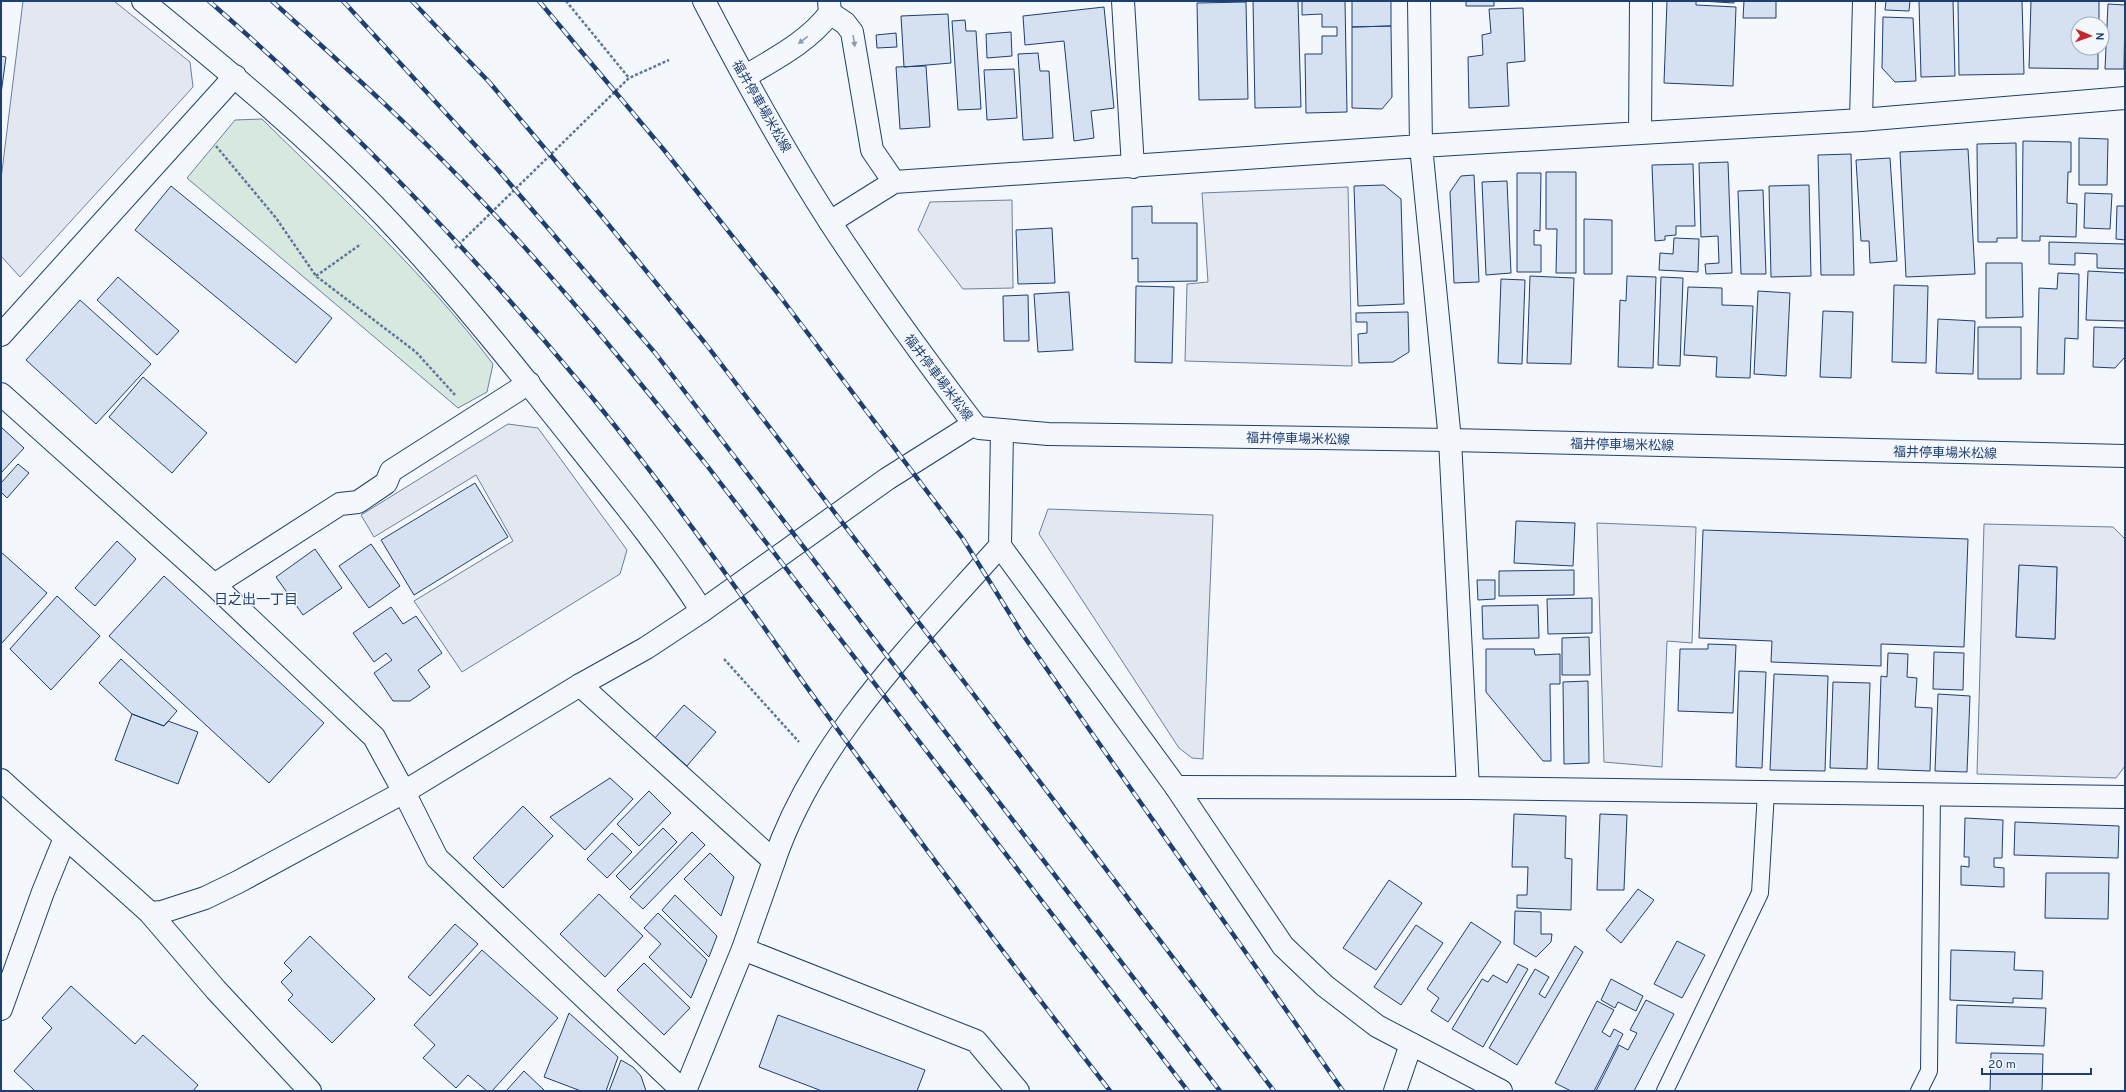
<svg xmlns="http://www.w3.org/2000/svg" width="2126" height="1092" font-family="Overpass,'Noto Sans JP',sans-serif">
<rect width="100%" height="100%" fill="#f4f7fb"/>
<path fill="#d7e8df" stroke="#687fa3" d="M262,119C342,198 426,274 493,364L487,392L458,408L187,178L235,120Z"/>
<path fill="#e3e8f0" stroke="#687fa3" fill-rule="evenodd" d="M23,1H114L190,62L193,87L20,277L1,256V179Z
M1348,187L1352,366L1185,361L1187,284L1208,282L1202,193Z
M1012,200L1013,288L963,289L918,230L930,202Z
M508,424L538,428L627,550L620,574L462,672L414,601L513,541L476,475L374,537L361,515Z
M1048,509L1213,515L1203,759L1192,758L1179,748L1039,534Z
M1597,523L1696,527L1692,643L1667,641L1662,767L1604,762Z
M1984,524L2113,527L2125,539V766L2116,778L1977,774ZM2019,566L2057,567L2055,639L2016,637Z"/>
<path fill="#d5e0f0" stroke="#1d3f73" d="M1253,1H1298L1301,107L1255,108Z
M1302,1H1345L1347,112L1306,113L1305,54H1322V36H1337V27H1322V14L1302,15Z
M1352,1H1391V26L1352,27Z
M1466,1H1494V6H1466Z
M1667,1H1696V5L1736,7L1733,86L1664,83Z
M1701,1H1734V3Z
M1744,1H1776V18H1743Z
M1886,1H1910L1909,11L1885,10Z
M1919,1H1953L1955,76L1921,77Z
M1958,1H2022L2024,74L1959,75Z
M2031,1H2099V24H2078V48H2098V69L2029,68Z
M1246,2L1248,99L1199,100L1197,3Z
M2108,4L2125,5L2124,69H2105Z
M1104,7L1114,108L1091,111L1094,138L1074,141L1064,41L1025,45L1023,16Z
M1523,8L1525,61L1507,63L1509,106L1469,108L1468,57L1483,55L1482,35L1491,33L1489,9Z
M948,14L951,63L904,67L901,16Z
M1883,17L1913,18L1916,81L1895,82L1882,68Z
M965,20L966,31H976L981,109L958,110L952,21Z
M1391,26L1392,97L1382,109L1352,108V27Z
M1011,32L1012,56L987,58L986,34Z
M896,33L897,47L877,48L876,35Z
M1038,53L1040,71H1049L1053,138L1023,140L1018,54Z
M1,56L6,57L1,94Z
M926,66L930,127L900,129L896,67Z
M1014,69L1017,118L987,120L984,70Z
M2079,138L2108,139L2107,185H2079Z
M2023,141L2071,142V172H2068L2067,203L2077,204L2076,237L2040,236V241H2022Z
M2016,143L2017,238H1997V242H1978L1977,144Z
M1968,149L1975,274L1906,277L1900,152Z
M1851,154L1854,275H1821L1818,155Z
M1890,158L1897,261L1870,263L1869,241H1861L1856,160Z
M1728,162L1732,273L1706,274L1705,264L1719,263L1718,236L1701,237L1699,163Z
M1693,164L1695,226H1676V235L1665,236V240L1655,241L1652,165Z
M1546,172H1576V273H1556L1557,229H1546Z
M1517,173H1541L1540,231L1534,230V245H1541V272H1517Z
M1474,175L1479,282L1454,283L1450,192L1461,176Z
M1507,181L1511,273L1486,275L1482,182Z
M1384,185L1401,199L1404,304L1358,306L1354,186Z
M1809,185L1811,276L1771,277L1769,186Z
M171,186L332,318L296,363L135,230Z
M1763,190L1766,274H1741L1738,191Z
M2085,193L2112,194L2110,229L2084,228Z
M1152,206V223H1197V281L1138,282V258L1132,259V207Z
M2117,206H2125V240L2116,239Z
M1584,219L1612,220V274H1584Z
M1052,228L1055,283L1018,284L1016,230Z
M1674,238L1699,239L1698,272L1659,270L1660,253L1673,254Z
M2049,242L2125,244V269L2097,268V254L2075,253V265L2049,264Z
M1986,263H2022L2023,317L1986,318Z
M2088,271L2125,273V321L2086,320Z
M2058,273L2079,274L2078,339L2065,338L2064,374H2037L2039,288L2057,289Z
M1530,276L1574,278L1571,364L1527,363Z
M1627,276L1656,277L1653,368L1618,367L1620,300L1626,301Z
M118,277L179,331L157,355L97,300Z
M1661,277L1683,278L1680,366L1658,365Z
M1501,279L1525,280L1522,364L1498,363Z
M1894,285L1928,286L1926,363L1892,362Z
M1136,286L1174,287L1172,363L1135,362Z
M1688,287L1722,288V305L1753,306L1750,378L1716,377L1717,357L1684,355Z
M1758,291L1790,293L1786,376L1754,374Z
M1069,292L1073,350L1038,352L1034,294Z
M1028,295L1029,341H1004L1003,296Z
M80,300L151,364L96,424L26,360Z
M1823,311L1853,312L1851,378L1820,377Z
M1408,312L1409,352L1393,362L1359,363L1358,334L1367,333V322H1356V313Z
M1938,319L1975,321L1973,374L1936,373Z
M1978,327H2021V379H1978Z
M2094,327L2125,328V357L2115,368L2093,367Z
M143,377L207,433L172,473L109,417Z
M1,427L24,448L1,473Z
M18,464L29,473L7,498L1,492V483Z
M475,483L508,537L414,595L381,540Z
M1516,521L1575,523L1573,566L1514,563Z
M1703,530L1968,539L1964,647L1881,644V666L1771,662L1772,641L1699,638Z
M117,541L136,559L95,606L75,588Z
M371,544L400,586L369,608L339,566Z
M315,549L342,588L303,615L276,577Z
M1,552L47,593L1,644Z
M2019,565L2057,567L2055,639L2016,637Z
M1574,570V595L1499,596V571Z
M164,576L324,723L269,783L109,636Z
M1477,580H1495V599L1478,600Z
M57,596L100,636L51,690L10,649Z
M1592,598V633L1548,634L1547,599Z
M1538,605L1539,638L1483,639L1482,606Z
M391,607L403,624L416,616L442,653L418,670L430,687L410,701H393L374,673L392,660L386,653L374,662L353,633Z
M1589,637L1590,675H1562V638Z
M1708,644L1736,645L1733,713L1678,711L1680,649H1708Z
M1486,649H1534L1535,655L1560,654V684H1550L1551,761H1543L1486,692Z
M1934,652L1964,653L1963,690L1933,689Z
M1888,653L1908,654L1907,677L1917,678L1915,707L1932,708L1930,771L1878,769L1881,676L1887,677Z
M121,659L177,711L164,726L132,714L99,683Z
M1739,671L1766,672L1762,768L1736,767Z
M1774,674L1828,676L1825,771L1770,770Z
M1588,681L1589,763L1564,764L1563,682Z
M1833,682L1870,683L1867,769L1830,768Z
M1938,694L1970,696L1967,772L1935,771Z
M684,705L716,732L687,766L655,738Z
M132,714L164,726L168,721L198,732L178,784L115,760Z
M610,778L633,799L585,850L550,817Z
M649,791L671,813L639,846L617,824Z
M523,806L553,836L503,888L473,858Z
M1514,814L1566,816L1565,858L1572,859L1571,910L1517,908V895H1527L1528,867H1512Z
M1600,814L1627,815L1624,890H1597Z
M1965,818L2003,820L2002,858H1994V867L2004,868V887L1961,885V866L1969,867V857H1964Z
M2015,822L2119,826L2118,858L2014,855Z
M663,828L677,842L630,890L616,876Z
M692,832L705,845L643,909L630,897Z
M612,833L632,852L607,878L587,859Z
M710,853L734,877L721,916L684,879Z
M2046,873H2109L2108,919L2045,918Z
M1389,880L1422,903L1376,970L1343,948Z
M1638,889L1654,900L1621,943L1606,930Z
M599,894L643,936L605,977L560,934Z
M675,895L717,936L709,957L662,910Z
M1515,911L1541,912V934H1552L1551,942L1536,957L1514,944Z
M658,913L707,960L691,998L649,957L661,944L644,928Z
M1471,922L1501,942L1448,1022L1431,1011L1439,998L1427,989Z
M455,924L478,944L430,996L408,977Z
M1416,925L1443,943L1401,1005L1374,987Z
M310,936L375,999L332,1043L288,1000L293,995L281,982L292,971L284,963Z
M1677,941L1705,955L1682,998L1654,984Z
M1575,946L1583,952L1517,1065L1489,1048L1535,969L1549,977L1539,994L1545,998Z
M482,950L558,1018L492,1091H487L468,1075L456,1088L423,1058L435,1045L414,1025Z
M1951,950L2015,952L2014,970L2043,971L2042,999L2013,998V1003L1950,1000Z
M644,963L690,1008L664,1035L617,990Z
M1518,964L1528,969L1483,1047L1452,1029L1482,979L1488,982L1493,975L1507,983Z
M1611,979L1643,996L1636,1011L1618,1002L1615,1008L1601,1000Z
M71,986L135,1044L143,1035L198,1085L193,1091H35L14,1071L52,1028L42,1018Z
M1646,1000L1674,1014L1634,1091H1596L1619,1045L1628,1050L1637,1033L1630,1030Z
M1597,1001L1614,1010L1602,1032L1610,1037L1614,1029L1623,1034L1594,1091H1571L1555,1083Z
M1957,1005L2046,1008L2044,1046L1956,1043Z
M569,1013L618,1057L606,1091H581L544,1077Z
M778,1015L925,1070L917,1091H822L759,1067Z
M1991,1053L2043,1054L2042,1091H1990Z
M621,1060L633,1067L641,1076L646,1091H609Z
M524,1071L545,1091H506Z"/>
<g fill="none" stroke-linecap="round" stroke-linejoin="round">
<defs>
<path id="service" d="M1665,1091L1760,893L1766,792
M1919,1091L1929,1071L1932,794"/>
<path id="minor" d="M143,1C227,70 311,139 386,218C454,290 517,369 579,447C622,501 665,554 702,611
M1123,1L1133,167
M1419,1L1421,146L1450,440L1468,788
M830,13L845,23L852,32L872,150L894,182
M746,76C776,58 808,42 830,13L829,1
M1861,120L1864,1
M1640,133L1641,1
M830,222L894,182L1421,146L1861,120L2125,98
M1,335L235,76
M1,394L214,585L374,737L404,792L437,858L683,1091
M214,585L340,504L358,502L386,483L391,471L529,383
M580,685L774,861C816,738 916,641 1000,546L1002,431
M1176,787L1468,788L2125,797
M743,949L976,1041L1018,1091
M1,1009L43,892L65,838
M1395,1091L1411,1044"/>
<path id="tertiary" d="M1000,546L1176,787L1283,946L1325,986L1377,1026L1501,1091
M1,780C50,825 101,868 150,913L162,912L205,898L238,882L404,792L580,685L646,648L702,611L887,479L974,424
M150,913L216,990L310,1091
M685,1091L743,949L774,861"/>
<path id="secondary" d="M704,1C743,76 784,151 830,222C875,291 924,358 974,424L979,428L1048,434L1450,440L2125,456"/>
</defs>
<use href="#service" stroke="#1d3f73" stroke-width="18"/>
<use href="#minor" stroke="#1d3f73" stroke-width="24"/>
<use href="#tertiary" stroke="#1d3f73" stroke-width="24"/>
<use href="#secondary" stroke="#1d3f73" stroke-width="24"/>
<path stroke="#5e769c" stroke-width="2.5" stroke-dasharray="3 2" stroke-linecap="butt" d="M566,1L629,78
M216,146L276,218L316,276L416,352L455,395
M455,248L629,78L669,60
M316,276L361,244
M724,659L799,742"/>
<use href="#service" stroke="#f4f7fb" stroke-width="16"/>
<use href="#minor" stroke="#f4f7fb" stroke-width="22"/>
<use href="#tertiary" stroke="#f4f7fb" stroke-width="22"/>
<use href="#secondary" stroke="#f4f7fb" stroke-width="22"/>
<defs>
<path id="rail" d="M209,1C341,116 469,249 581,384C666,486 741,596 819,704C914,834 1011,963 1110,1091
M272,1C349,70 425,139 495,215C569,294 637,379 705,463L1188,1091
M343,1L499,171L656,354L1220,1091
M412,1L490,83L599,213L705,343L965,683L1274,1091
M539,1L664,150L779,295L963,539L1023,635L1343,1091"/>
</defs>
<use href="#rail" stroke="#1d3f73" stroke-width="4.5"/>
<use href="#rail" stroke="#f4f7fb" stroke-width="3" stroke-dasharray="9" stroke-linecap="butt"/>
</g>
<defs><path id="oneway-solid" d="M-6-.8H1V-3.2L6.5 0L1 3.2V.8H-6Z"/></defs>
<g fill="#889bb7">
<use href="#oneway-solid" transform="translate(803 40) rotate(142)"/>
<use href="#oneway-solid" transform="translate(854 41) rotate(81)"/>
</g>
<g text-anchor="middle" stroke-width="3" stroke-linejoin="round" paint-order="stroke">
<g font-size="13" fill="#1d3f73" stroke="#f4f7fb">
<text transform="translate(762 106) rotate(60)" y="5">福井停車場米松線</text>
<text transform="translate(939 377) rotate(53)" y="5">福井停車場米松線</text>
<text transform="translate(1298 438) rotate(1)" y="5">福井停車場米松線</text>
<text transform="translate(1622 444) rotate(1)" y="5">福井停車場米松線</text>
<text transform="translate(1945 452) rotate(1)" y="5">福井停車場米松線</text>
</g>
<g font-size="14" fill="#1d3f73" stroke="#f4f7fb">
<text x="256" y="604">日之出一丁目</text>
</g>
</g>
<rect width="2126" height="1092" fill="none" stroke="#1d3f73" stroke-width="4"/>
<g transform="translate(2090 36) rotate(92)"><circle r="19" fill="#f4f7fb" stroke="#9eadc5"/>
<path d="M0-3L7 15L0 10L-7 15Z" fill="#c62828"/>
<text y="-6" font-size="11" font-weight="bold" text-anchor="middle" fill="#1d3f73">N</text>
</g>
<path d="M1982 1068v6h109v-6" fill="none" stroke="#1d3f73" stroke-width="2"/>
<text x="1988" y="1068" font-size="12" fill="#1d3f73" stroke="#f4f7fb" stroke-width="3" paint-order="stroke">20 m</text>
</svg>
